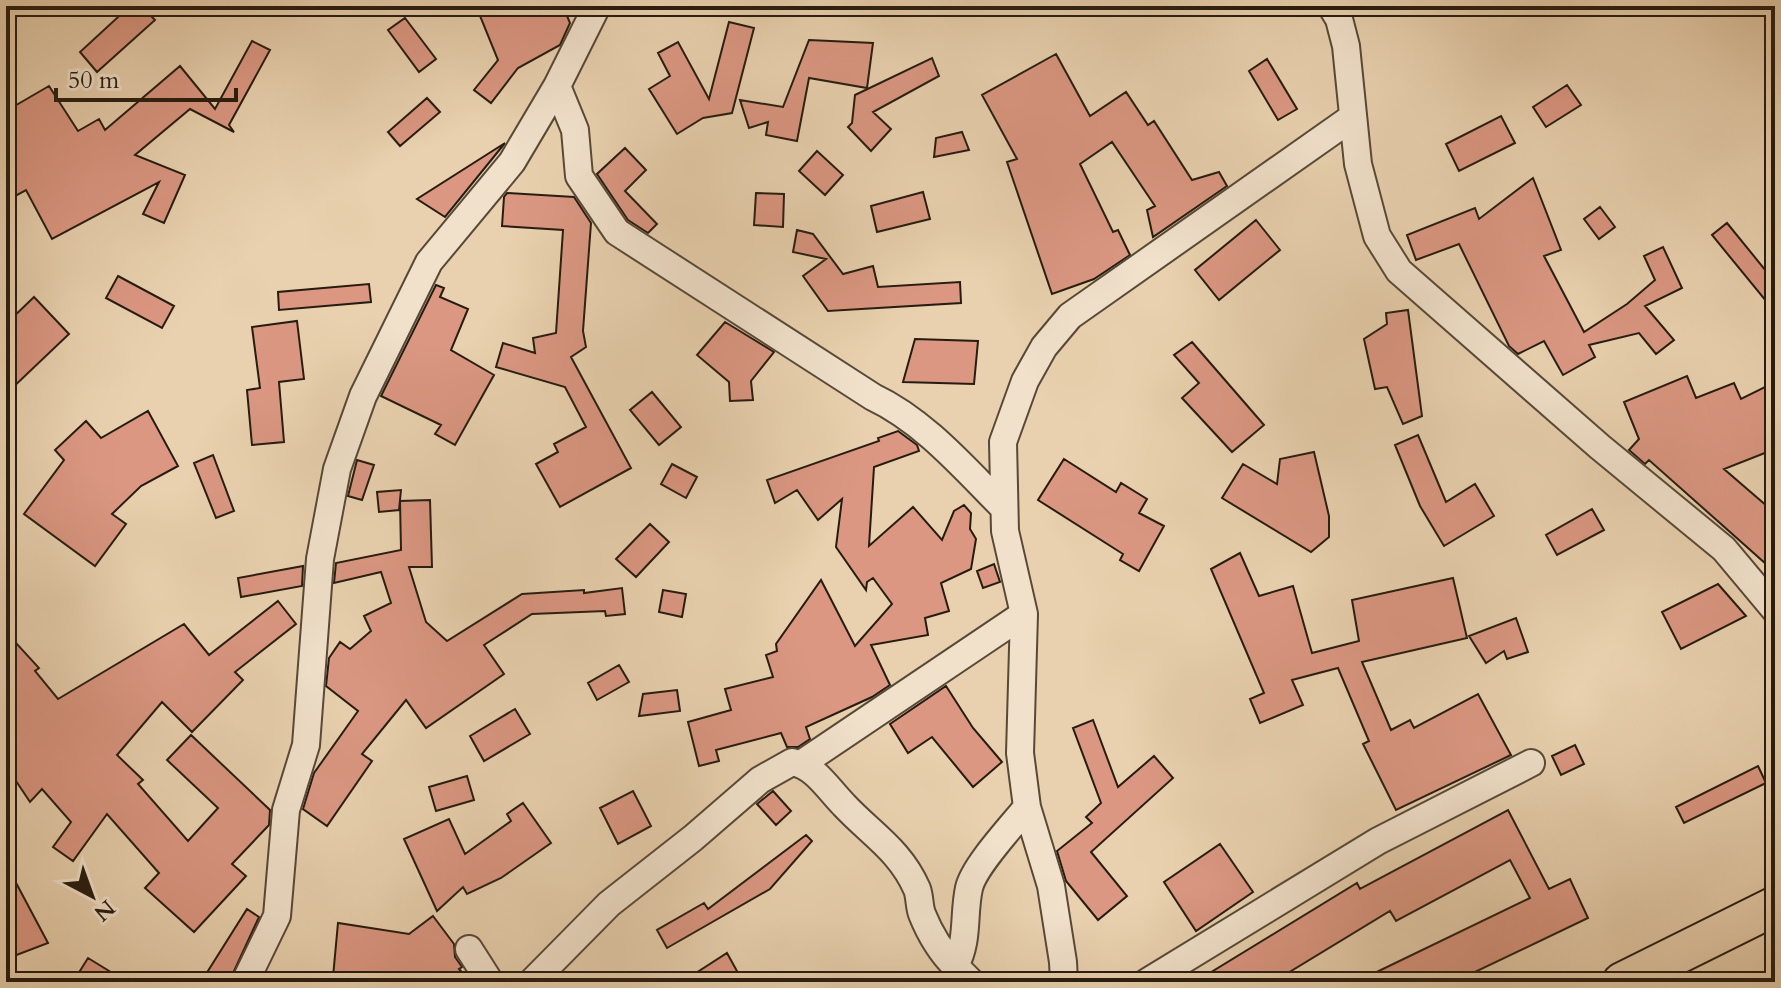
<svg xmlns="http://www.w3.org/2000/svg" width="1781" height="988" font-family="Cardo,serif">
<rect width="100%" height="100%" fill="#e9d1af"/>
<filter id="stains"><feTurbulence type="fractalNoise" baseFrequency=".0025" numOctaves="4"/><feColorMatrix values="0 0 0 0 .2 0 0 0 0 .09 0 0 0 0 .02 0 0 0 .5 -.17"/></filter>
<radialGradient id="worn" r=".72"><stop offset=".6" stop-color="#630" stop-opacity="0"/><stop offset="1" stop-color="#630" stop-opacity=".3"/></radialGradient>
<path fill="#db9782" stroke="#261c10" stroke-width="2" d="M130,6H156L152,17L155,20L97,72L80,52Z
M476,6H563L570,23L560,45L518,68L491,103L474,90L498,60Z
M405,18L436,59L419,72L388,30Z
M729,22L754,28L732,113L703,118L677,134L649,89L670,76L658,53L678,42L709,99Z
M809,40L873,43L867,88L809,78L797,141L766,135L768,122L749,128L740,100L783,107Z
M252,41L270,50L229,125L234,132L190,109L135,155L185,175L164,223L143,214L159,182L52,239L26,190L6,201V111L49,86L78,131L99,119L105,130L180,66L215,109Z
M1056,54L1090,116L1126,92L1148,125L1154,121L1192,180L1219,172L1227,186L1153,237L1147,210L1155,206L1112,142L1080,164L1113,232L1118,230L1130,255L1094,279L1052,294L1007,162L1017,159L982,95Z
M932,58L939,76L873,112L891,129L871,151L848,127L852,123L855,95Z
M1267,59L1297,109L1278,120L1249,71Z
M1567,85L1581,105L1546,127L1533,107Z
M427,98L440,112L400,146L388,132Z
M1501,116L1515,143L1459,171L1446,144Z
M962,132L969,150L934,157L936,138Z
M505,143L445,217L417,199Z
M625,148L646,170L625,191L657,224L648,233L628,220L597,174Z
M817,151L843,175L825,195L799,171Z
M1533,178L1561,250L1544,256L1584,332L1627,304L1655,280L1644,256L1663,247L1682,288L1645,306L1674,340L1656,354L1639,333L1589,345L1595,357L1563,375L1544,341L1518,354L1509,346L1459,244L1416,260L1407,235L1475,208L1479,219Z
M923,192L930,219L877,232L871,206Z
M507,193L574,197L591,223L583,331L586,347L571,357L631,468L560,507L536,464L558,452L554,444L586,427L565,387L496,367L503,343L535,353L533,338L556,333L563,230L502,226L504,197Z
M756,193L784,194L783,227L754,225Z
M1600,207L1615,227L1599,239L1584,219Z
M1256,220L1280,250L1219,300L1195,270Z
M1727,223L1775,282V312L1712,235Z
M797,230L813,234L843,274L873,266L878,287L960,282L961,303L828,311L803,276L826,259L793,252Z
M118,276L174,306L162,328L106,298Z
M369,284L371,302L279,310L278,292Z
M436,285L444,288L440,297L468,309L451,350L494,375L455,445L435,434L441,425L381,396Z
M34,297L69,334L6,394V324Z
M1408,310L1422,416L1403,424L1387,387L1375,389L1364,339L1387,324L1386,313Z
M297,321L304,379L279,382L284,442L252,445L247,390L260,388L252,327Z
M725,322L774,352L751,381L753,400L730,401L729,382L697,355Z
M915,339L978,341L974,384L903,382Z
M1192,342L1264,425L1232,452L1182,398L1199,383L1174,355Z
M1687,376L1696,398L1734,383L1741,399L1775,382V449L1724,469L1775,513V572L1649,460L1645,464L1629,450L1639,439L1624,402Z
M652,392L681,427L659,445L630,410Z
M148,411L178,466L141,486L112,514L126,524L95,566L24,514L64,460L55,450L86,421L101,438Z
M898,431L917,445L919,451L874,467L869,546L913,507L942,540L954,511L964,505L971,513L970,529L976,539L971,569L941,583L949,611L925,618L928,635L871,645L890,685L872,697L806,727L810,739L798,747H787L781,733L716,750L719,761L699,766L688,722L731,710L725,689L773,677L766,655L777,651L776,644L821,580L855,646L892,604L873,578L867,582L866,590L836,547L842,499L818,520L797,490L775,503L767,480L879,441L878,438Z
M1418,435L1446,502L1475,484L1494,516L1444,546L1420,506L1395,445Z
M1314,452L1329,516V537L1311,552L1222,498L1243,464L1277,484L1280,459Z
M213,455L234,511L216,518L194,463Z
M1064,459L1116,492L1121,483L1147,499L1139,513L1164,526L1139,571L1120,560L1123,554L1038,500Z
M357,460L374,465L362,500L348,496Z
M672,464L697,477L686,498L661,484Z
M401,490L399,510L379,512L377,492Z
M430,500L432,567H409L426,622L447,641L522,594L584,590V593L622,588L625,614L606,616L605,611L532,614L484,645L504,674L426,728L406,700L362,754L372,761L327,826L303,809L314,773L358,711L326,686L329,658L340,642L350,649L371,631L364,616L391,603L381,572L334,583L336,563L401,550L400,501Z
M1592,509L1604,530L1557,555L1546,535Z
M650,524L669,542L636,577L616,559Z
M1240,553L1259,596L1293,586L1312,653L1359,641L1352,600L1453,578L1467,638L1362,662L1391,730L1410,720L1414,728L1478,694L1511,755L1396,810L1363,744L1369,741L1338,668L1292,680L1303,705L1260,723L1250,699L1264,693L1211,569Z
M994,564L1000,582L983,588L977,571Z
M303,566L302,586L241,597L238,578Z
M1718,584L1746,616L1681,649L1662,612Z
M663,590L686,594L682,617L659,612Z
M278,601L296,624L235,672L243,680L192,732L162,702L117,755L143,780L138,784L188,841L218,808L167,760L191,735L270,810L269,825L232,864L246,876L194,932L145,888L159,873L107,814L73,861L53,847L71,822L42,789L30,802L14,778L6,783V632L39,668L35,671L58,699L184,624L209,655Z
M1516,618L1528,652L1507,659L1504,651L1486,663L1469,636Z
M619,665L629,682L597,700L588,683Z
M946,686L973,728L1002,762L973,787L932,737L908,753L890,724Z
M677,690L680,711L639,716L643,694Z
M515,709L530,734L484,761L470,736Z
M1093,720L1118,787L1154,756L1173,778L1091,852L1127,896L1098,920L1066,881L1057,851L1092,823L1086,817L1101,803L1073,728Z
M1575,745L1584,764L1561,775L1552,756Z
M1758,766L1766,783L1684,823L1676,807Z
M467,776L474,800L436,811L429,787Z
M633,791L651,826L618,844L600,808Z
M773,791L791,811L776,825L757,804Z
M523,803L551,843L501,878L467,894L463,887L437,911L404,839L449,819L465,854L511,821L507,814Z
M1508,810L1549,889L1570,879L1588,918L1454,982H1356L1530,898L1510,860L1396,921L1390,911L1273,982H1195L1357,883L1360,889Z
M806,835L812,841L770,889L667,948L657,930L704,903L708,909Z
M1220,844L1253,892L1196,931L1164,882Z
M6,864L48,943L6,959Z
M247,909L259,917L229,982H201Z
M433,916L454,944L455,957L462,967L459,969L470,982H365L333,977L338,923L409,934Z
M727,953L743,982H682Z
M88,958L127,982H73Z"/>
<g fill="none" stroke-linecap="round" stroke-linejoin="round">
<defs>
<path id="minor" d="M1331,6L1339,19L1346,46L1358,164L1377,236L1399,271L1600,447L1724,549L1775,610
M557,86L575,130L579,176L617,232L873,397C924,421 964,468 1004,508
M801,764L1024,614
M469,949L490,982
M245,982L277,916L286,810L306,745L320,559L337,469L363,396L429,262L512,162L557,86L597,6
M532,982L609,904L693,838L760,780L792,762C815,766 828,789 844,805C871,834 900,850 917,889C920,897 919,906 922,914C930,934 940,951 955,966
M971,982L955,966C969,940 963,915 969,888C974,866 1012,826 1027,807
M1064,982L1063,962L1051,886L1027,807L1020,753L1024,614L1005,531L1003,442L1025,381L1044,347L1070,316L1353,117
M1147,982L1378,841L1531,763"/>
<path id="highway" d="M1622,982L1775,906"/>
</defs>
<use href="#minor" stroke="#574938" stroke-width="30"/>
<use href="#highway" stroke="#261c10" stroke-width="42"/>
<use href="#minor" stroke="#f1e1cb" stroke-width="26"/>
<use href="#highway" stroke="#e9d1af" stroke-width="38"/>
</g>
<rect width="1781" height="988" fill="none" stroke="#e9d1af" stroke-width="32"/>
<rect x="8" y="8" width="1765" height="972" fill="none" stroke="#261c10" stroke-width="4"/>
<rect x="16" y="16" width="1749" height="956" fill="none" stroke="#261c10" stroke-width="2"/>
<g transform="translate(92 896) rotate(139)" stroke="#f1e1cb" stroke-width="6" paint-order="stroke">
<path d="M0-6L14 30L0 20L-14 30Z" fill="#261c10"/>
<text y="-12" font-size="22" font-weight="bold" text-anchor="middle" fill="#261c10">N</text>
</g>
<path d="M56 88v12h180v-12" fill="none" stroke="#261c10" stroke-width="4"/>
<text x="68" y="88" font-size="24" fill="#261c10" stroke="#f1e1cb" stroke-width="6" paint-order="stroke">50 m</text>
<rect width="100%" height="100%" filter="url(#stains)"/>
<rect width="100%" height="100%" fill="url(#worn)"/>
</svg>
